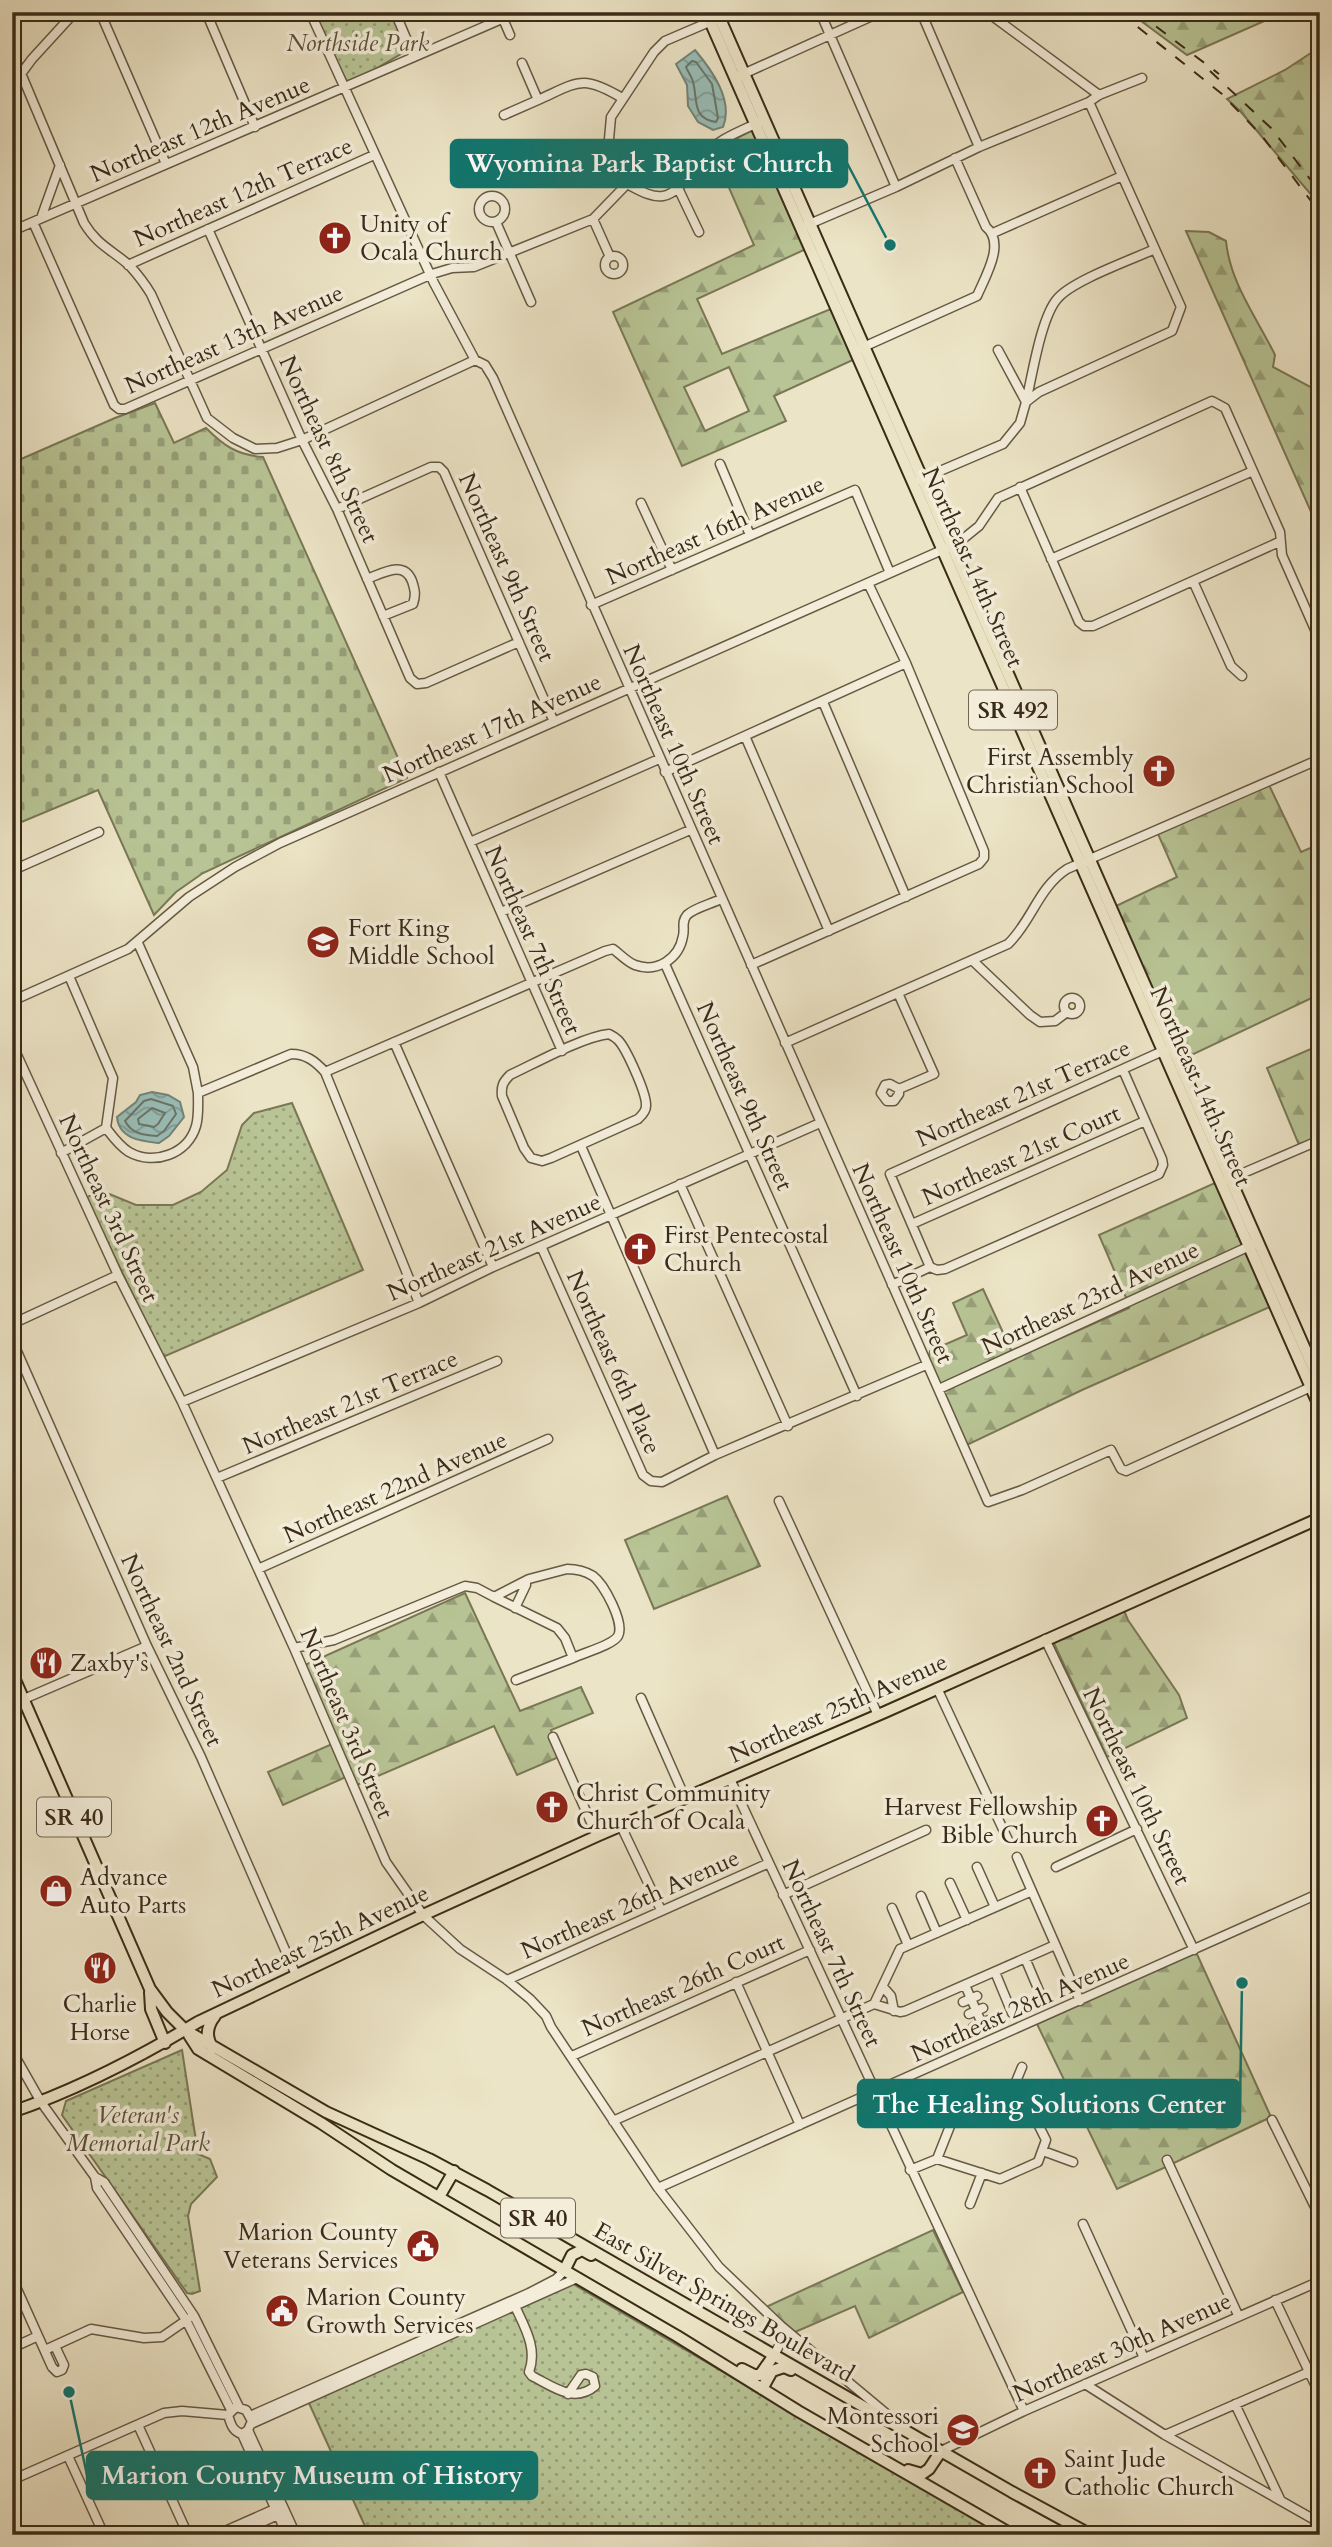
<svg xmlns="http://www.w3.org/2000/svg" width="1332" height="2547" font-family="Cardo,serif">
<defs>
<pattern id="green-dots" width="8" height="8" patternUnits="userSpaceOnUse" patternTransform="scale(1.75)"><rect width="8" height="8" fill="#b8c495"/><path d="M2 2h.1M6 6h.1" fill="none" stroke="#979f79" stroke-width="1.8" stroke-linecap="round"/></pattern>
<pattern id="forest-firs" width="22" height="20" patternUnits="userSpaceOnUse" patternTransform="scale(1.75)"><rect width="22" height="20" fill="#b8c495"/><path d="M5 1l3.5 6h-7zM16 11l3.5 6h-7z" fill="#979f79"/></pattern>
<pattern id="cemetery-stones" width="16" height="16" patternUnits="userSpaceOnUse" patternTransform="scale(1.75)"><rect width="16" height="16" fill="#b8c495"/><path d="M2 7V4a2 2 0 0 1 4 0v3zM10 15v-3a2 2 0 0 1 4 0v3z" fill="#979f79"/></pattern>
<pattern id="water-waves" width="16" height="10" patternUnits="userSpaceOnUse" patternTransform="scale(1.75)"><rect width="16" height="10" fill="#99beb8"/><path d="M0 5q4-4 8 0t8 0" fill="none" stroke="#7e9b95"/></pattern>
</defs>
<rect width="100%" height="100%" fill="#ece4c6"/>
<filter id="stains"><feTurbulence type="fractalNoise" baseFrequency=".00286" numOctaves="4"/><feColorMatrix values="0 0 0 0 .2 0 0 0 0 .09 0 0 0 0 .02 0 0 0 .5 -.17"/></filter>
<radialGradient id="worn" r=".72"><stop offset=".6" stop-color="#630" stop-opacity="0"/><stop offset="1" stop-color="#630" stop-opacity=".3"/></radialGradient>
<path fill="url(#green-dots)" stroke="#797856" stroke-width="2" d="M310,12H393L411,48L343,88Z
M292,1103L363,1270L163,1357L86,1198L100,1190L136,1205H173L201,1192L227,1170L242,1125L254,1113Z
M182,2050L198,2154L210,2159L217,2177L191,2204L188,2216L200,2291L192,2294L187,2293L62,2115L66,2101Z
M573,2284L1002,2535H369L308,2401Z"/>
<path fill="url(#forest-firs)" stroke="#797856" stroke-width="2" fill-rule="evenodd" d="M1129,12H1285L1187,55Z
M1320,47V193L1313,197L1241,112L1227,99L1285,70Z
M754,129L806,249L697,299L722,354L833,308L855,359L774,396L786,421L682,466L613,312L754,245L713,151ZM729,367L749,411L705,431L684,387Z
M1186,231L1209,232L1226,241C1230,283 1257,318 1275,355L1273,367L1320,392V459L1317,464L1320,472V532Z
M1269,785L1301,852L1320,844V994L1181,1060L1114,907L1177,877L1158,834Z
M1320,1045V1136L1299,1145L1267,1068Z
M1217,1182L1245,1245L1127,1300L1099,1235Z
M1247,1251L1272,1306L1082,1390L967,1445L943,1390L1129,1308V1305Z
M983,1289L1012,1352L940,1385L928,1361L930,1351L967,1335L953,1303Z
M727,1496L760,1566L654,1609L625,1540Z
M465,1593L520,1711L581,1687L593,1713L551,1730L559,1757L517,1775L494,1726L357,1785L305,1665Z
M1123,1608L1128,1620L1179,1695L1187,1718L1107,1757L1052,1639Z
M332,1744L346,1777L283,1805L268,1772Z
M1196,1952L1271,2117L1172,2164L1169,2157L1164,2159L1166,2167L1117,2189L1037,2024Z
M933,2230L963,2292L869,2338L855,2306L795,2332L766,2307Z"/>
<path fill="url(#cemetery-stones)" stroke="#797856" stroke-width="2" d="M155,403L174,443L206,428C224,446 237,455 263,457L407,778L203,873L176,892L154,915L98,790L12,826V463L115,418Z"/>
<path fill="url(#water-waves)" stroke="#738378" stroke-width="2" d="M695,50C711,69 734,100 723,127L713,130L698,122L688,106L687,85L676,64Z
M152,1092L168,1095L180,1102L184,1117L169,1136L159,1143C141,1141 119,1139 117,1117L136,1102L140,1095Z"/>
<g fill="none" stroke-linecap="round" stroke-linejoin="round">
<path stroke="#6a7468" stroke-width="2" d="M692,61L696,62L712,84L718,118L716,122C691,118 698,99 693,82C692,77 688,72 686,67Z
M151,1099L173,1106L176,1114L164,1131L157,1136C143,1135 132,1134 125,1121L144,1101Z
M152,1108L165,1113L158,1124L154,1127L139,1124L138,1119Z"/>
<defs>
<path id="minor" d="M100,12L166,164
M206,12L255,127
M310,12L434,283L475,360L485,365L493,378L988,1502L1022,1490L1111,1450L1121,1469L1126,1471L1313,1386
M395,12L414,57
M500,12L510,35
M820,12L896,187
M921,12L979,147
M987,12L1099,95
M12,52L84,223C98,246 111,249 130,266C138,275 145,284 151,294L207,418L233,438L255,449L277,448L302,440L475,360
M741,75L881,12
M12,86L32,59L75,12
M538,100C578,82 582,74 622,98
M504,115L538,100L522,63
M627,184L613,161L609,139L611,117L654,52L665,41L714,20
M678,188L699,232
M479 209a13 13 0 1 1 26 0a13 13 0 1 1-26 0Z
M41,218L60,165
M593,219L610,257
M33,222L114,405L119,409H125L432,274L452,268L474,267L593,219L627,184C637,189 651,198 663,196C680,193 690,171 701,159C716,140 738,132 760,122
M496,222L531,302
M807,225L896,187L979,147L1089,102
M208,229L302,440L337,509L410,678L417,684L426,683L519,642
M12,231L518,12
M993,233L1122,176
M605 265a9 9 0 1 1 18 0a9 9 0 1 1-18 0Z
M128,265L374,155
M859,349L977,296C985,277 1006,243 986,227L955,158
M998,350L1026,402
M1026,402C1032,377 1041,316 1058,298C1074,280 1131,260 1155,249
M720,464L750,535
M919,480L1003,444L1020,423L1026,402L1039,392L1172,331L1181,307L1089,102L1099,95L1142,78
M1020,487L1079,622L1084,626H1093L1279,542
M641,503L672,570
M337,509L431,467H439L444,472L554,722
M1051,559L1253,471
M367,579C383,573 404,560 412,581C415,590 416,595 413,604L383,616
M1193,581L1231,666L1242,676
M591,605L855,490L890,573
M823,702L906,897
M745,736L829,931
M439,772L562,1051
M665,772L906,663
M470,842L659,759
M12,868L20,867L99,832
M501,912L690,830
M138,943L193,1067L198,1093
M972,960L1030,1015L1040,1022L1055,1021L1067,1012
M665,964L857,1396
M751,965L979,864L984,858V851L906,663L868,583
M69,976L113,1078L106,1128
M898,993L934,1074L899,1089L890,1084L885,1085L881,1093L887,1101H894L899,1094V1089
M1064 1006a8 8 0 1 1 16 0a8 8 0 1 1-16 0Z
M12,1001L128,949L189,897L235,867L280,843L958,543L979,526L998,498L1212,401L1225,408L1280,532L1282,555L1320,641
M609,1034C613,1036 615,1037 618,1040C626,1048 647,1094 646,1106C646,1112 641,1116 638,1119L551,1158L542,1161L531,1158L524,1148L502,1096C501,1086 503,1082 510,1075C536,1063 582,1037 609,1034Z
M394,1042L493,1267
M785,1043L1008,944C1032,921 1038,888 1067,869L1320,759
M12,1044L118,1275L182,1402L294,1648L386,1862L423,1915L460,1949L507,1980L530,1999L546,2016L551,2027L658,2188L719,2267L780,2325L894,2420
M325,1072L419,1303
M106,1128C113,1137 119,1146 129,1152C154,1166 188,1154 196,1126C199,1116 198,1103 198,1093L291,1054C306,1054 315,1061 325,1072L605,951L613,949C620,954 627,962 635,965C657,973 679,959 683,936C685,928 681,922 687,915C694,908 711,904 721,899
M581,1146L715,1455
M61,1153L106,1128
M1227,1180L1320,1140
M680,1184L788,1426
M912,1224L1145,1121
M541,1246L643,1475L651,1481L662,1482L715,1455L926,1365
M930,1267L890,1174L1165,1050
M892,1285L930,1267L937,1270L945,1269L1159,1174L1163,1165L1162,1159L1123,1070
M12,1324L118,1275
M12,1340L147,1646L201,1757L296,1975
M939,1389L1254,1244
M182,1402L419,1303L493,1267L820,1123
M217,1478L497,1361
M779,1501L878,1715
M258,1569L548,1439
M567,1569C576,1569 585,1571 593,1576C604,1584 625,1623 618,1636C613,1645 583,1653 573,1658L565,1638L557,1628L494,1597L529,1579Z
M515,1608L526,1585V1581
M1045,1639L1194,1950
M294,1648L334,1640L465,1586L477,1588L494,1597
M516,1680L573,1658
M937,1688L1008,1840
M641,1698L685,1798
M24,1699L147,1646
M553,1737L597,1836
M730,1779L1024,2411
M621,1826L661,1910
M1017,1857L1080,2001
M977,1867L995,1907
M1056,1867L1137,1829
M950,1883L967,1920
M783,1895L926,1830
M921,1896L937,1933
M892,1908L908,1945
M1025,1958L1042,1998
M995,1972L1012,2013
M507,1980L769,1863
M736,1982L800,2125
M965,1985L983,2026
M883,1987L891,1996L894,2011
M963,2002L977,1996
M874,2004L900,1949L1032,1891
M874,2004L900,2012L905,2011L1055,1945
M969,2014L983,2008
M973,2027L989,2020
M12,2051L41,2102L95,2177L104,2182L194,2316L239,2407
M572,2056L810,1950
M1010,2096L1022,2067
M923,2109L951,2120
M1272,2120L1320,2217
M613,2121L874,2004
M1043,2151L1073,2162
M1167,2160L1238,2315
M910,2170L937,2159L956,2111C985,2092 996,2088 1027,2102L1046,2140L1038,2162L1000,2179L937,2159
M95,2177L97,2188L186,2320L231,2410
M658,2188L1320,1893
M970,2204L982,2173
M1083,2224L1144,2358
M12,2278L52,2367L57,2372L62,2370L64,2365L55,2346
M1275,2300L1320,2395
M514,2304C524,2326 538,2348 529,2372L532,2376C552,2386 574,2404 595,2386L593,2377L586,2374L581,2375L568,2394
M12,2348L38,2336
M45,2350L91,2329L144,2338L162,2337L188,2319
M774,2355L781,2342L780,2325
M1085,2384L1165,2435L1320,2523
M1235,2404L1280,2499
M236,2407L246,2410L252,2421L248,2430L242,2434C232,2431 231,2424 228,2415Z
M250,2416L529,2293L556,2279L564,2271
M251,2424L577,2278
M138,2425L188,2535
M248,2430L296,2535
M242,2434L287,2535
M1165,2435L1309,2372
M941,2451L1024,2411L1320,2281
M68,2456L104,2535
M12,2480L164,2413L182,2411L228,2415
M12,2531L14,2535
M216,2535L277,2508
M234,2535L282,2513"/>
<path id="major" d="M706,12L1320,1408
M717,12L1320,1383
M12,1673L150,1989L167,2012L185,2030L326,2112L429,2159L487,2190L1012,2492L1091,2535
M150,1992L151,2009L165,2043
M189,2035L198,2049L321,2123L392,2170L677,2336L798,2411L1013,2535
M213,2048C205,2037 207,2026 215,2016
M12,2112C76,2090 140,2057 198,2022L423,1915L597,1836L885,1712L1320,1518
M439,2197L454,2171
M564,2271L572,2255L582,2250L591,2255
M742,2369L754,2375H760L774,2355
M762,2389L772,2371L784,2367L791,2370
M908,2470L922,2474L929,2469L941,2451
M1059,2535L1068,2530L1080,2534"/>
</defs>
<use href="#minor" stroke="#665943" stroke-width="11"/>
<use href="#major" stroke="#3a2b17" stroke-width="14"/>
<use href="#minor" stroke="#f3edda" stroke-width="8"/>
<use href="#major" stroke="#ece4c6" stroke-width="10"/>
<path stroke="#3a2b17" stroke-width="2" stroke-dasharray="12 12" stroke-linecap="butt" d="M1119,12L1222,94L1262,136L1320,213
M1137,12L1219,74
M1210,71L1271,128L1320,192"/>
</g>
<defs>
<symbol id="church-disc" viewBox="-11 -11 22 22"><circle r="9.5" fill="#8f2418" stroke="#f3edda"/><path d="M-1.2-6h2.4v3.5h3.3v2.4h-3.3V6h-2.4V-.1h-3.3v-2.4h3.3Z" fill="#fff"/></symbol>
<symbol id="school-disc" viewBox="-11 -11 22 22"><circle r="9.5" fill="#8f2418" stroke="#f3edda"/><path d="M0-5L7-2L0 1L-7-2ZM-4 1L0 2.5L4 1V4Q0 6-4 4Z" fill="#fff"/></symbol>
<symbol id="restaurant-disc" viewBox="-11 -11 22 22"><circle r="9.5" fill="#8f2418" stroke="#f3edda"/><path d="M-5-6h1v4h1v-4h1v4h1v-4h1v5L-1.5 .5V6h-2V.5L-5-1ZM5-6V6H3V1.5H1.5Q1.5-4 5-6Z" fill="#fff"/></symbol>
<symbol id="shop-disc" viewBox="-11 -11 22 22"><circle r="9.5" fill="#8f2418" stroke="#f3edda"/><path d="M-5-2.5h2.3a2.7 3.5 0 0 1 5.4 0H5L5.5 6h-11ZM-1.5-2.5h3a1.5 2.3 0 0 0-3 0Z" fill="#fff"/></symbol>
<symbol id="civic-disc" viewBox="-11 -11 22 22"><circle r="9.5" fill="#8f2418" stroke="#f3edda"/><path d="M-.6-6.5H3V-4.5H.6V-3L4-1V1h2V6H-6V1h2V-1L-.6-3ZM-1.2 2.5V6h2.4V2.5Z" fill="#fff"/></symbol>
</defs>
<g fill-rule="evenodd">
<use href="#church-disc" x="316" y="219" width="38" height="38"/>
<use href="#church-disc" x="1140" y="752" width="38" height="38"/>
<use href="#school-disc" x="304" y="923" width="38" height="38"/>
<use href="#church-disc" x="621" y="1230" width="38" height="38"/>
<use href="#restaurant-disc" x="27" y="1644" width="38" height="38"/>
<use href="#church-disc" x="533" y="1788" width="38" height="38"/>
<use href="#church-disc" x="1083" y="1802" width="38" height="38"/>
<use href="#shop-disc" x="37" y="1872" width="38" height="38"/>
<use href="#restaurant-disc" x="81" y="1949" width="38" height="38"/>
<use href="#civic-disc" x="404" y="2227" width="38" height="38"/>
<use href="#civic-disc" x="263" y="2292" width="38" height="38"/>
<use href="#school-disc" x="944" y="2411" width="38" height="38"/>
<use href="#church-disc" x="1021" y="2454" width="38" height="38"/>
</g>
<g text-anchor="middle" stroke-width="7" stroke-linejoin="round" paint-order="stroke">
<g fill="#f3edda" stroke="#726552" stroke-width="2">
<rect x="969" y="690.5" width="88" height="39" rx="5"/>
<rect x="37" y="1797.5" width="74" height="39" rx="5"/>
<rect x="501" y="2198.5" width="74" height="39" rx="5"/>
</g>
<g font-size="23" font-weight="bold" fill="#3a2b17">
<text x="1013" y="718">SR 492</text>
<text x="74" y="1825">SR 40</text>
<text x="538" y="2226">SR 40</text>
</g>
<g font-size="24" font-style="italic" fill="#5a5136" stroke="#f3edda">
<text x="358" y="51">Northside Park</text>
<text x="138" y="2123">Veteran's<tspan x="138" dy="28">Memorial Park</tspan></text>
</g>
<g font-size="24" fill="#3a2b17" stroke="#f3edda">
<text transform="translate(200 129) rotate(-23)" y="8">Northeast 12th Avenue</text>
<text transform="translate(243 192) rotate(-24)" y="8">Northeast 12th Terrace</text>
<text transform="translate(234 339) rotate(-24)" y="8">Northeast 13th Avenue</text>
<text transform="translate(329 449) rotate(65)" y="8">Northeast 8th Street</text>
<text transform="translate(715 530) rotate(-24)" y="8">Northeast 16th Avenue</text>
<text transform="translate(507 567) rotate(66)" y="8">Northeast 9th Street</text>
<text transform="translate(973 567) rotate(66)" y="8">Northeast 14th Street</text>
<text transform="translate(492 728) rotate(-24)" y="8">Northeast 17th Avenue</text>
<text transform="translate(674 744) rotate(66)" y="8">Northeast 10th Street</text>
<text transform="translate(533 940) rotate(66)" y="8">Northeast 7th Street</text>
<text transform="translate(1201 1086) rotate(66)" y="8">Northeast 14th Street</text>
<text transform="translate(1023 1093) rotate(-24)" y="8">Northeast 21st Terrace</text>
<text transform="translate(745 1096) rotate(66)" y="8">Northeast 9th Street</text>
<text transform="translate(1021 1155) rotate(-24)" y="8">Northeast 21st Court</text>
<text transform="translate(109 1208) rotate(65)" y="8">Northeast 3rd Street</text>
<text transform="translate(494 1247) rotate(-24)" y="8">Northeast 21st Avenue</text>
<text transform="translate(903 1263) rotate(66)" y="8">Northeast 10th Street</text>
<text transform="translate(1090 1298) rotate(-25)" y="8">Northeast 23rd Avenue</text>
<text transform="translate(614 1362) rotate(66)" y="8">Northeast 6th Place</text>
<text transform="translate(350 1402) rotate(-23)" y="8">Northeast 21st Terrace</text>
<text transform="translate(395 1487) rotate(-24)" y="8">Northeast 22nd Avenue</text>
<text transform="translate(172 1650) rotate(65)" y="8">Northeast 2nd Street</text>
<text transform="translate(838 1708) rotate(-24)" y="8">Northeast 25th Avenue</text>
<text transform="translate(347 1723) rotate(67)" y="8">Northeast 3rd Street</text>
<text transform="translate(1137 1786) rotate(64)" y="8">Northeast 10th Street</text>
<text transform="translate(630 1904) rotate(-24)" y="8">Northeast 26th Avenue</text>
<text transform="translate(320 1941) rotate(-25)" y="8">Northeast 25th Avenue</text>
<text transform="translate(832 1953) rotate(65)" y="8">Northeast 7th Street</text>
<text transform="translate(683 1985) rotate(-24)" y="8">Northeast 26th Court</text>
<text transform="translate(1020 2007) rotate(-24)" y="8">Northeast 28th Avenue</text>
<text transform="translate(724 2302) rotate(30)" y="8">East Silver Springs Boulevard</text>
<text transform="translate(1122 2347) rotate(-24)" y="8">Northeast 30th Avenue</text>
</g>
<g font-size="24" fill="#3a2b17" stroke="#f3edda" text-anchor="start">
<text x="360" y="232">Unity of<tspan x="360" dy="28">Ocala Church</tspan></text>
<text x="1134" y="765" text-anchor="end">First Assembly<tspan x="1134" dy="28">Christian School</tspan></text>
<text x="348" y="936">Fort King<tspan x="348" dy="28">Middle School</tspan></text>
<text x="664" y="1243">First Pentecostal<tspan x="664" dy="28">Church</tspan></text>
<text x="70" y="1671">Zaxby's</text>
<text x="576" y="1801">Christ Community<tspan x="576" dy="28">Church of Ocala</tspan></text>
<text x="1078" y="1815" text-anchor="end">Harvest Fellowship<tspan x="1078" dy="28">Bible Church</tspan></text>
<text x="80" y="1885">Advance<tspan x="80" dy="28">Auto Parts</tspan></text>
<text x="100" y="2012" text-anchor="middle">Charlie<tspan x="100" dy="28">Horse</tspan></text>
<text x="398" y="2240" text-anchor="end">Marion County<tspan x="398" dy="28">Veterans Services</tspan></text>
<text x="306" y="2305">Marion County<tspan x="306" dy="28">Growth Services</tspan></text>
<text x="939" y="2424" text-anchor="end">Montessori<tspan x="939" dy="28">School</tspan></text>
<text x="1064" y="2467">Saint Jude<tspan x="1064" dy="28">Catholic Church</tspan></text>
</g>
</g>
<path fill="none" stroke="#0f766e" stroke-width="2.5" d="M890 245L847 163M1242 1983L1240 2104M69 2392L87 2475"/>
<g fill="#0f766e" stroke="#f3edda" stroke-width="2.5">
<circle cx="890" cy="245" r="7"/>
<circle cx="1242" cy="1983" r="7"/>
<circle cx="69" cy="2392" r="7"/>
</g>
<g fill="#0f766e" stroke="#0f766e" stroke-width="2.5">
<rect x="451" y="140" width="396" height="47" rx="7"/>
<rect x="858" y="2080" width="382" height="47" rx="7"/>
<rect x="87" y="2452" width="450" height="47" rx="7"/>
</g>
<g font-size="26" text-anchor="middle" font-weight="bold" fill="#fff">
<text x="649" y="172">Wyomina Park Baptist Church</text>
<text x="1049" y="2113">The Healing Solutions Center</text>
<text x="312" y="2484">Marion County Museum of History</text>
</g>
<rect width="1332" height="2547" fill="none" stroke="#ece4c6" stroke-width="42"/>
<rect x="14" y="14" width="1304" height="2519" fill="none" stroke="#3a2b17" stroke-width="3.5"/>
<rect x="21" y="21" width="1290" height="2505" fill="none" stroke="#3a2b17" stroke-width="2"/>
<rect width="100%" height="100%" filter="url(#stains)"/>
<rect width="100%" height="100%" fill="url(#worn)"/>
</svg>
